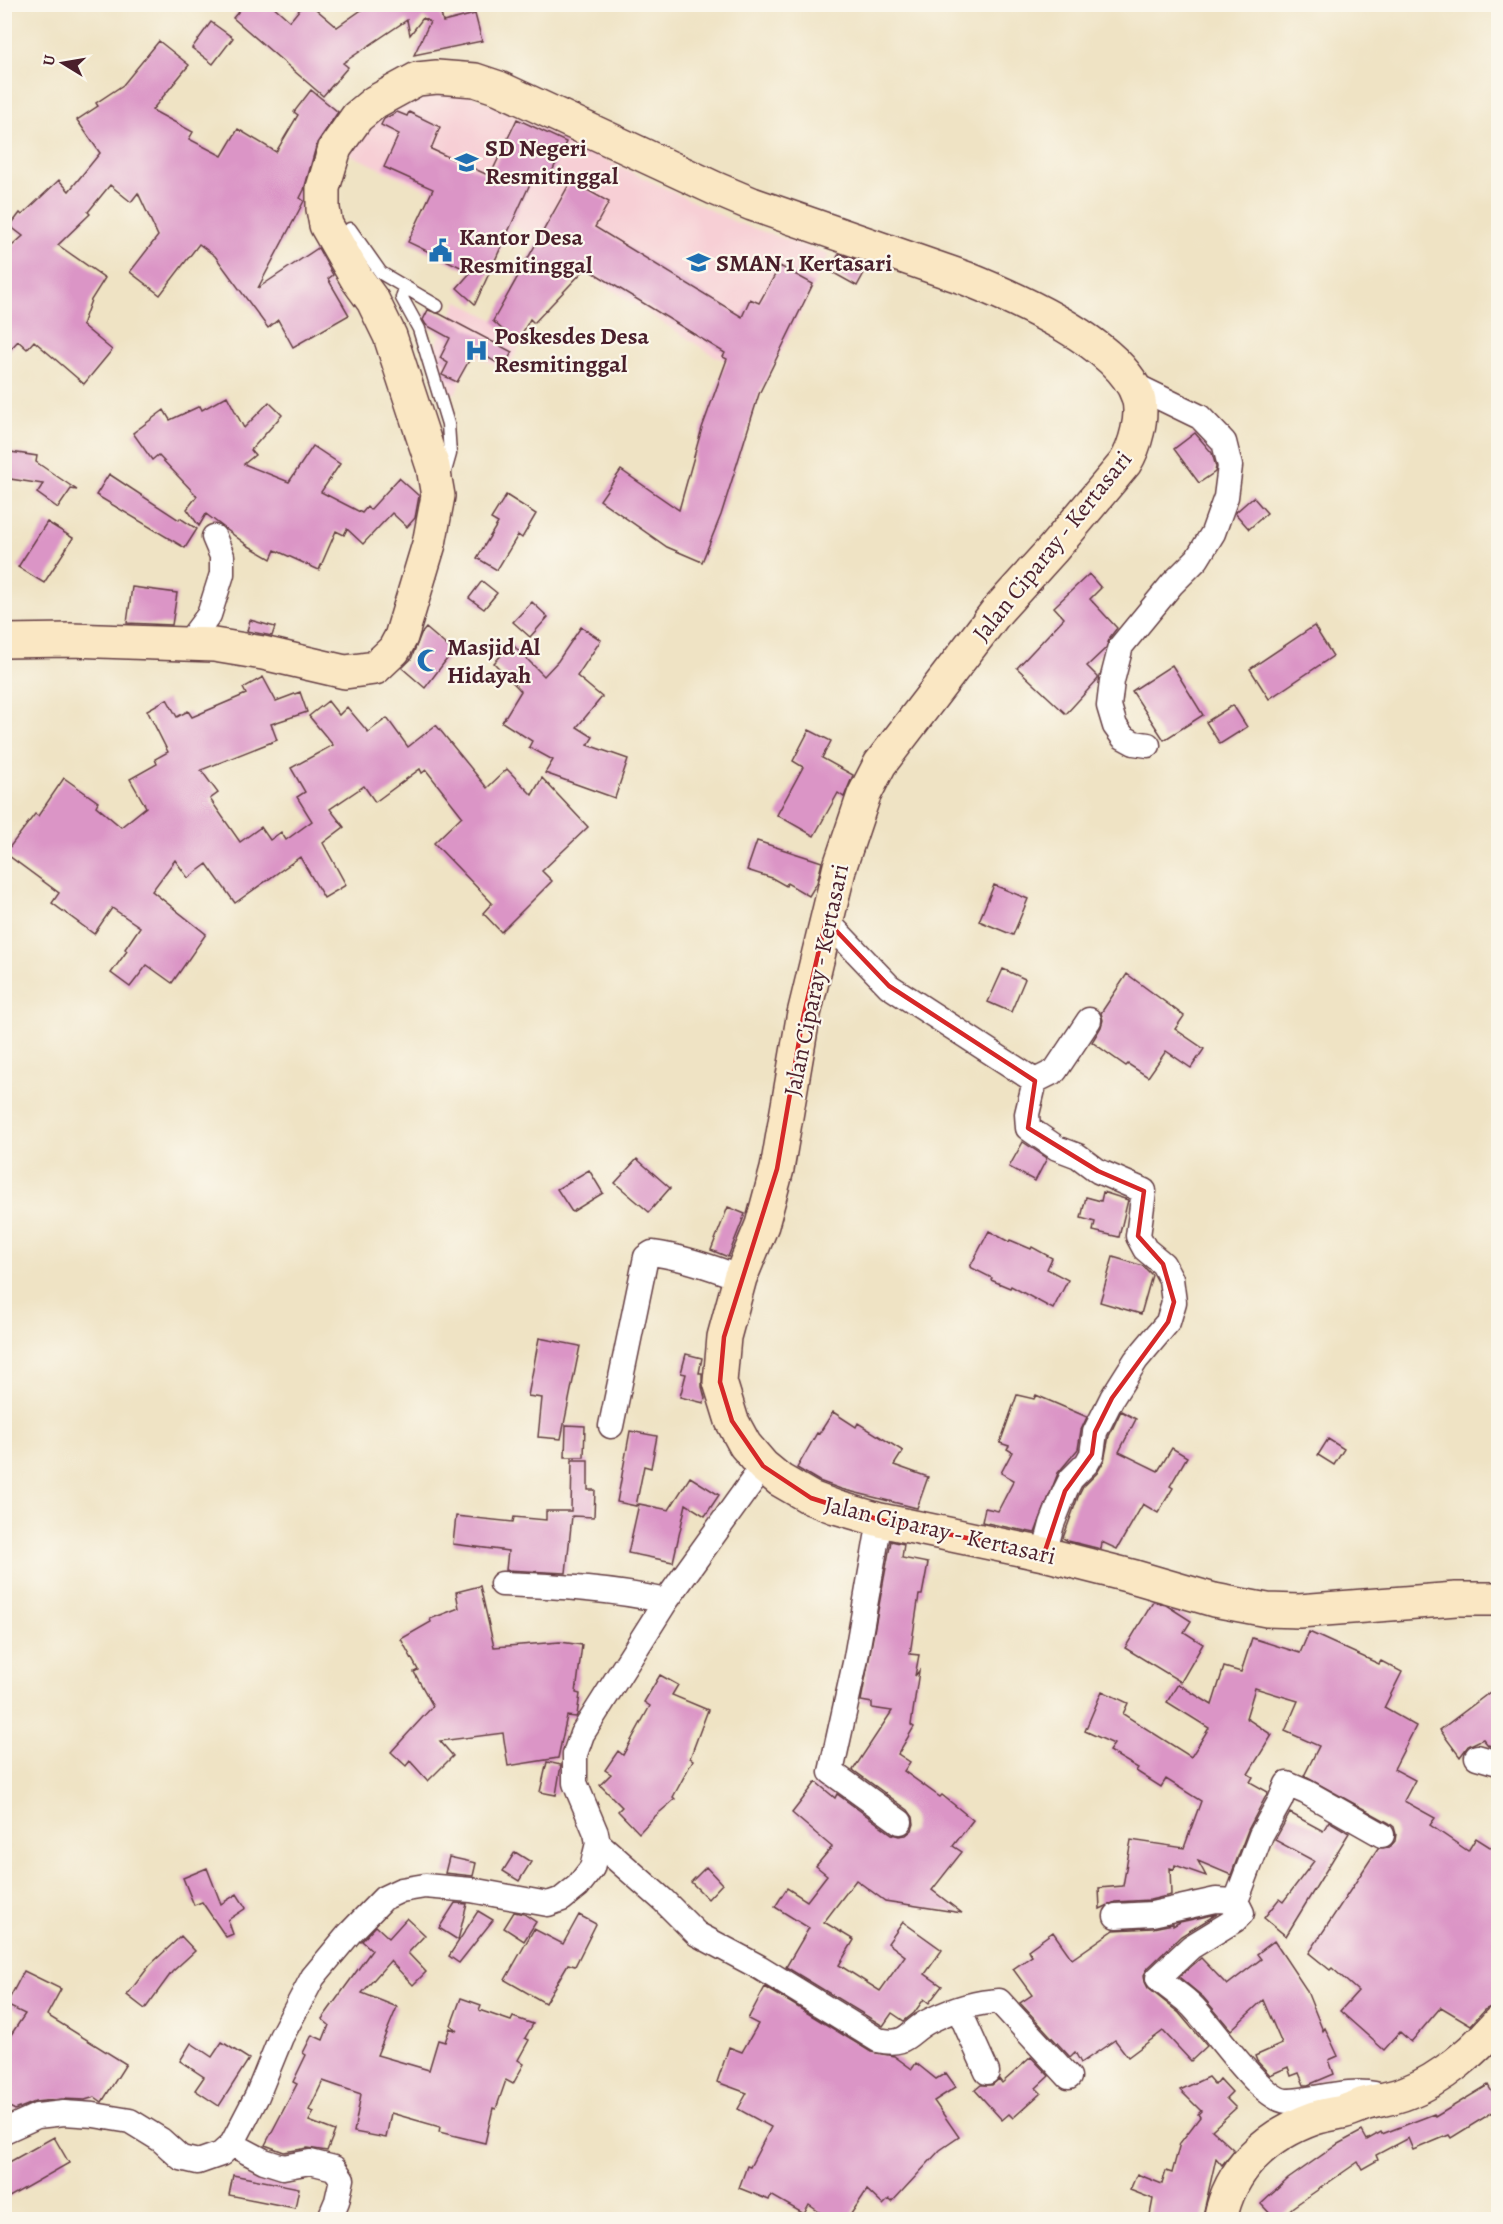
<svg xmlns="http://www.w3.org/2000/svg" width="1503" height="2224" font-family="Alegreya,serif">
<rect width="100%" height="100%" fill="#fbf7ec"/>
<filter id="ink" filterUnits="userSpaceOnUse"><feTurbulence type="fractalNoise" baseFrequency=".0167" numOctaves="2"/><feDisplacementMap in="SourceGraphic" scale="12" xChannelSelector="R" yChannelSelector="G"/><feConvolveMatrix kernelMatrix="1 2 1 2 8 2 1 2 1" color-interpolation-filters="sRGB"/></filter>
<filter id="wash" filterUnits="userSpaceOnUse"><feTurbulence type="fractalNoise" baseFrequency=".008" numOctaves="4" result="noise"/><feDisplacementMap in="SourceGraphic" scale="24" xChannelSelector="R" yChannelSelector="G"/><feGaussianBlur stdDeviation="1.35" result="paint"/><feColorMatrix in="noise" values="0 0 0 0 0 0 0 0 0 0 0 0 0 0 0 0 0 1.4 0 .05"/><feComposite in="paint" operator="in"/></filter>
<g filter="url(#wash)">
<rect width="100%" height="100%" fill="#efe3c4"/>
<path fill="#f7cfd5" d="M421,92L471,95L735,222L829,254L796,324L766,380L713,355L512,225L431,190L430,191L349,154L368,126Z
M458,301L525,336L506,371L473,354L455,394L448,391L441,374L435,346Z"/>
<g id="blocks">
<path fill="#db95c6" d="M245,4H271L290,21L304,4H310L337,27L370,4H439L443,22L475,14L482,41L414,55L430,22L423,18L410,35L407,20L343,63L348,67L323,96L233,18Z
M211,22L233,38L213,64L192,48Z
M159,41L189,65L152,110L193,132L189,139L222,156L238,129L276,152L298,115L294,112L311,90L338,112L317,143L304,190L300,198L304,201L258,288L318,248L333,275L328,279L349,315L293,347L278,320L268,328L215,256L199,244L160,295L130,272L158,236L138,193L131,202L110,185L88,212L90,214L58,245L105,278L91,300L82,325L112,350L84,384L34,341L27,349L18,341L4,356V253L23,236L10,226L20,213L22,215L59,180L69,191L100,153L77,120L98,106L96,103L123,85Z
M397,112L407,116L409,112L440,127L431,149L490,176L517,119L566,142L548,180L535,173L475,304L457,288L471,272L408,242L433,189L384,167L399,134L381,125L384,119Z
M571,181L609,202L595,227L742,317L750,299L759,303L780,266L813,284L759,394L721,515L702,562L667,547L600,500L621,470L679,510L702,428L727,359L723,357L725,353L586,268L534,323L530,319L517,343L493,321Z
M839,254L869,264L857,286L830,271Z
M428,310L440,314L512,352L504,367L475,350L457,382L442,375L448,363L440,358L450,338L426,325L423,320Z
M227,396L244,428L269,402L282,415L251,450L255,455L244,464L289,482L313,446L340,464L321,492L362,513L367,507L370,510L399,478L419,496L415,518L407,527L392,513L363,544L347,529L344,535L336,531L319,570L275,550L271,559L247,545L206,514L199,526L187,509L197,496L158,455L152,460L133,433L164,410L170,420L200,406L202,410Z
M1195,433L1212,453L1216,467L1215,472L1199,483L1174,449Z
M4,451L37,456L36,462L77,490L71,489L58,508L37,493L43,484L4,478Z
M109,474L179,520L180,518L197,529L185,548L96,495Z
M506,495L536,514L522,538L518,535L497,570L477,558L498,523L491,519Z
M1253,497L1267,513L1249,529L1235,513Z
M47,522L73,538L44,583L18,567Z
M1089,574L1101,588L1090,599L1117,628L1110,637L1106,648L1087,666L1098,677V679L1066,714L1017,668L1064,618L1054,607Z
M482,581L497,593L484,609L469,598Z
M132,587L177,593L172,625L127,623Z
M532,602L548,617L530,637L513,622Z
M250,620L275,627L272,636L247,631Z
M1314,626L1333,656L1269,699L1250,669Z
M581,627L601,640L577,676L602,697L577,727L593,737L588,745L628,759L615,798L545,773L553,760L529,747L532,741L502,722L521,691L494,663L512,644L544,676L558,661Z
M426,628L453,651L425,688L402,668L411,659L421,634Z
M1172,665L1203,715L1164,740L1132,691Z
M263,677L276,701L300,692L307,712L271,724L277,740L201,770L218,793L210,799L240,842L261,827L270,840L281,832L286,840L312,821L297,797L305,792L291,768L333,745L309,716L328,701L339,715L347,707L368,732L387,718L408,747L436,725L487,788L507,769L532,795L542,778L588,827L542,871L552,881L501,932L483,913L492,903L434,843L462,816L426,770L422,773L420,769L375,802L364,786L330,809L344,827L323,843L346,885L324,898L300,857L235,903L207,864L188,878L175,860L152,891L206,934L172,983L147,965L130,987L111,973L127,951L125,949L140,927L112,908L94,934L52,903L59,893L5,853L35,814L38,816L64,778L98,802L96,806L121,827L146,807L130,779L157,764L155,759L168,752L147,710L167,699L177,717L188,711L192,717L246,694L243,688Z
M1233,705L1247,727L1220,744L1206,722Z
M809,730L831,741L822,758L853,775L844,797L838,793L814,836L777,815L803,767L793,761Z
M757,841L822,862L817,883L809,896L787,883L786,886L772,878L747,870Z
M994,885L1028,899L1013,935L979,921Z
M1003,969L1025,979L1011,1012L988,1002Z
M1127,974L1184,1016L1175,1029L1204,1049L1191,1068L1166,1051L1148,1077L1128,1064L1126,1066L1092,1042L1101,1027L1103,1020L1101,1013Z
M1023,1142L1047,1158L1035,1181L1009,1167Z
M637,1159L670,1188L649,1212L615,1183Z
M589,1170L603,1193L572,1212L557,1189Z
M1103,1192L1128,1200L1119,1237L1093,1231L1095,1222L1081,1218L1086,1197L1101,1201Z
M728,1207L745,1214L728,1257L711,1250Z
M989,1231L1009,1242L1010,1240L1031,1249L1032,1247L1052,1258L1047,1269L1068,1280L1053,1309L1011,1286L1010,1288L991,1280L992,1278L970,1267Z
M1113,1257L1143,1266L1152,1275L1141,1314L1100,1302Z
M539,1338L580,1346L561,1439L538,1437L542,1398L528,1396Z
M686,1354L702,1358L699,1373H702V1387L705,1398L704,1403L680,1397L686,1374L681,1373Z
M1017,1395L1034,1399L1036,1395L1087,1417L1081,1430L1078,1449L1058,1473L1035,1533L982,1522L985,1508L998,1511L1014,1480L1001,1473L1012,1452L1007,1449L1009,1446L1000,1443Z
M1121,1411L1136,1419L1119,1452L1158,1471L1172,1448L1187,1457L1170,1486L1173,1488L1158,1513L1143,1504L1117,1549L1102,1542L1101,1549L1068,1541L1063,1538L1078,1497L1083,1487L1097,1473L1104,1461L1109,1436Z
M833,1412L856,1427L858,1423L903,1451L894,1465L928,1477L917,1508L841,1489L819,1481L797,1468L817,1433L819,1434Z
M566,1425L585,1426L584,1457H565Z
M630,1431L657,1436L651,1468L644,1466L636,1506L617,1502Z
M1328,1439L1344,1449L1334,1465L1318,1455Z
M572,1460H588V1490H595L594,1517L572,1516L566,1573L506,1570L508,1551L453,1544L456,1516L513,1522L514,1517L546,1520V1511H571Z
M690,1477L719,1495L705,1516L686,1504L673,1562L628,1553L639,1504L669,1510Z
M891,1541L904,1544L902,1558L928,1563L922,1595H919L910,1654L919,1655L915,1676L919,1671L911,1725L914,1727L898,1754L910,1762L904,1771L940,1797L942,1795L973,1820L953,1846L962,1852L932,1890L962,1913L885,1901L856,1880L824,1922L854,1940L839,1965L880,1991L905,1956L888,1943L903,1922L942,1950L925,1974L942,1986L929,2003L924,1999L914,2013L904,2021L892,2013L883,2026L786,1967L809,1928L775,1907L787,1888L807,1901L827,1875L816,1866L832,1847L792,1813L816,1782L835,1798L837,1794L892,1834L899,1836L906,1835L912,1830L914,1824L913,1817L908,1810L853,1770L892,1711L872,1708V1703L861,1701Z
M480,1586L494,1647L560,1642L582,1645L576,1693L580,1694L577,1715L576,1717L567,1716L558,1758L508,1766L503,1733L440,1741L453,1756L428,1781L410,1761L406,1766L391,1752L433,1706L414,1672L418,1670L401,1639L431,1622L430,1619L459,1608L456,1592Z
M1153,1602L1166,1605L1191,1621L1184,1632L1203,1644L1181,1682L1125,1648Z
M1309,1632L1379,1664L1381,1661L1402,1672L1384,1708L1416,1726L1394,1769L1415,1780L1404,1801L1435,1818L1430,1825L1468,1851L1476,1838L1498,1852V2000L1495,2005L1484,2010L1471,2025L1441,2007L1411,2042L1400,2032L1384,2050L1340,2011L1358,1991L1332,1968L1330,1970L1309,1953L1378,1848L1390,1847L1395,1841L1396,1834L1394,1827L1389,1823L1304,1776L1319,1746L1285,1731L1298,1701L1255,1688L1246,1718L1272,1735L1248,1774L1253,1777L1250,1782L1268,1792L1248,1830L1231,1875L1198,1861L1206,1876L1175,1865L1174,1869L1170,1868L1171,1895L1150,1900L1115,1902L1100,1909L1099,1888L1123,1886L1131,1840L1184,1848L1201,1801L1166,1779L1161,1787L1136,1771L1138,1768L1109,1751L1114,1744L1085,1731L1102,1691L1128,1703L1123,1714L1191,1757L1209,1728L1167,1702L1178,1684L1212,1705L1224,1667L1241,1672L1252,1638L1300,1653Z
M660,1675L678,1685L672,1695L708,1710L690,1758L693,1760L673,1797L675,1799L653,1818L639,1833L618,1811L622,1807L600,1785L611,1774L605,1770L618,1751L623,1755L650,1706L644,1702Z
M1498,1686V1748L1488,1745L1483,1739L1468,1746L1460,1757L1440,1730Z
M547,1762L561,1765L556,1795L540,1792Z
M1290,1813L1323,1831L1329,1821L1349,1833L1286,1936L1264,1918L1279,1899L1283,1902L1314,1861L1275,1840Z
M515,1852L531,1862L519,1881L503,1871Z
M449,1857L476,1863L473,1876L445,1873Z
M706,1867L722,1884L708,1899L691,1882Z
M207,1868L221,1904L237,1894L246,1908L228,1920L233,1934L226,1937L202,1902L194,1905L183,1878Z
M455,1903L467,1904L458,1940L439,1928Z
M478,1911L493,1920L459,1963L449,1956Z
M514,1912L524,1914L536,1922L524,1941L504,1928Z
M1217,1914L1181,1936L1148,1968L1144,1975L1145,1982L1148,1988L1179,2013L1207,2046L1191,2061L1163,2031L1128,2057L1115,2040L1081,2063L1075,2052L1070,2057L1020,2003L1032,1995L1013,1969L1032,1956L1028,1950L1053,1932L1072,1959L1114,1930L1153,1928L1173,1924V1926L1180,1922Z
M579,1915L596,1924L575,1966L568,1964L545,2003L505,1980L534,1929L563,1944Z
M407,1918L425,1935L408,1953L426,1972L413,1985L390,1961L362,1993L397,2007L377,2055L429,2070L438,2040L445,2042L450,2028L457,2031L451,2025L461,1998L481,2005L479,2010L511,2021L513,2017L533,2024L525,2038L529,2040L518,2060L524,2064L513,2084L506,2080L496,2109L493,2108L485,2143L439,2132L440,2127L391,2113L386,2138L354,2132L361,2094L323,2081L309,2110L314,2112L309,2121L335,2131L327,2151L308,2148L284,2152L265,2145L297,2084L293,2082L306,2055L303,2053L312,2035L323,2040L329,2025L322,2019L372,1950L362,1941L376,1926L389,1938Z
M181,1936L195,1951L172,1972L145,2009L127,1995L150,1965Z
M1274,1941L1306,1989L1323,2031L1325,2028L1338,2056L1329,2060L1334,2074L1308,2085H1304L1299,2073L1291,2076L1288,2067L1270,2075L1257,2061L1255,2056L1282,2044L1263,2000L1231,2030L1203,1997L1179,1977L1201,1958L1227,1985L1261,1959L1257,1954Z
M24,1971L61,1989L47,2015L126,2064L102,2102L95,2097L85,2100L62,2099L35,2102L15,2110L4,2104V2045L25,2014L6,2005Z
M765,1987L871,2052L894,2056L912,2069L916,2063L936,2079L946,2073L956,2087L934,2101L959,2137L940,2150L892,2202L889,2199L883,2205L867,2190L847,2220H831L809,2205L804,2214L771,2195L769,2200L739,2188L747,2166L750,2167L771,2127L738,2109L747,2093L717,2082L729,2047L742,2052L758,2024L748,2019Z
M222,2042L249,2059L219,2106L195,2090L204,2077L180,2061L191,2043L212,2057Z
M1031,2057L1049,2076L1036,2088L1041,2093L1013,2118L1009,2114L1002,2120L975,2090L981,2085H992L999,2079L1002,2083Z
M1208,2077L1215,2085L1220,2079L1232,2092L1226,2098L1236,2108L1212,2130L1234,2150L1222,2165L1216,2158L1202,2220H1149L1153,2199L1130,2190L1137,2174L1162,2184L1166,2171L1172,2173L1180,2143L1200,2117L1198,2114L1201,2111L1180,2090Z
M1488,2085L1498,2103V2109L1451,2138L1449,2135L1413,2150L1408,2138L1376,2155L1378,2160L1362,2169L1358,2162L1293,2207L1279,2220H1276L1261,2204L1288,2179L1338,2144L1362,2131L1367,2140L1381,2132L1382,2134L1434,2114L1435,2117Z
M54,2137L69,2163L4,2200V2165Z
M233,2175L299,2188L295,2208L229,2195Z"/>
</g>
</g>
<g filter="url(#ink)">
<use href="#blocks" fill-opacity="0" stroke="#633c42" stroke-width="1.5"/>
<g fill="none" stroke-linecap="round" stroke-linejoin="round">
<defs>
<path id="service" d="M350,229L381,273L437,306
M405,288L402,298L419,329L448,424L450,454L444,475"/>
<path id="minor" d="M1132,384L1200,417L1224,442L1230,466L1226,497L1213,533L1197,559L1172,584L1121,646L1112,681L1109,706L1115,726L1123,737L1134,743L1148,745
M188,643L209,615L222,574V556L214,537
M826,920L889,986L1035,1081L1055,1071L1089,1020
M1035,1081L1027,1114L1028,1128L1057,1148L1078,1156L1098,1171L1144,1191L1138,1236L1145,1249L1163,1264L1171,1279L1174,1302L1168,1322L1136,1360L1112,1398L1095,1432L1092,1454L1087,1463L1071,1479L1065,1491L1052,1524L1044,1554
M611,1426L646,1257L652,1253C682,1257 712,1267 740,1278
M880,1520L855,1663L831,1772L900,1822
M502,1584C557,1586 612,1589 666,1601
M1477,1757L1498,1763
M598,1843L663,1900L697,1934L759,1967L878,2040C909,2047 907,2031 931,2020C952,2010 976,2002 999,2001L1069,2077
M1236,1901L1261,1835L1280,1801L1287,1784L1306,1792L1382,1835
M1116,1916L1152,1914L1216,1900L1236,1901L1242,1913L1235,1920L1191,1947L1158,1978C1169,1989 1183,1996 1193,2007C1213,2027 1262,2101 1287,2101C1313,2101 1349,2088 1374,2094
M959,2010L987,2072
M4,2131L37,2116L64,2113L94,2115L130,2121L161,2140L181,2158L198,2162L221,2154L232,2144L257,2096L281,2037L313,1977L349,1934L384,1898L401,1890L425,1886L471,1890L548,1904L562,1899L578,1886L592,1868L598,1843L596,1833L575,1783V1754L582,1734L666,1601L763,1466
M232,2144L264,2161L283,2167L310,2162L334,2168L342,2179L337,2201L329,2220"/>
<path id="secondary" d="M4,641L71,640L214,645L263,653L345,672L375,668L394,650L401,637L429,544L438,496L433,467L390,336L373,301L357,279L326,225L323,209V188L335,148L357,117L375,102L417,79L437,77L475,80L499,88L714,188L752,204L965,278C1015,298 1121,344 1138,397C1144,416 1135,447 1125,463L1053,549L997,611L880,764L864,795L840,866L803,1018L777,1169L762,1225L740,1278L724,1337L720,1382L732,1421L745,1445L763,1466L780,1480L811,1498L835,1507L880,1520L1044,1554L1135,1577L1214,1600L1267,1610L1299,1611L1456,1599H1498
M1220,2220C1230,2168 1267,2135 1315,2118C1324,2115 1333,2114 1342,2112C1350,2110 1357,2107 1364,2104C1378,2100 1394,2098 1408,2092C1442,2079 1475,2050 1498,2023"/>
</defs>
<use href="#service" stroke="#633c42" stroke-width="15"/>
<use href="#minor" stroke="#633c42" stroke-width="27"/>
<use href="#secondary" stroke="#633c42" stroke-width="36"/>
<use href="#service" stroke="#fff" stroke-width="12"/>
<use href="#minor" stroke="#fff" stroke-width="24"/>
<use href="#secondary" stroke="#fae7c3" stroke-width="33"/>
</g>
</g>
<path fill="none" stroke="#d62828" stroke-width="4.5" stroke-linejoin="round" d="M826,920L889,986L1035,1081L1028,1128L1098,1171L1144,1191L1138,1236L1163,1264L1174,1302L1168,1322L1112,1398L1095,1432L1092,1454L1065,1491L1044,1554L880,1520L811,1498L763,1466L732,1421L720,1382L724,1337L777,1169L803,1018Z"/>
<defs>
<symbol id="school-bare" viewBox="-9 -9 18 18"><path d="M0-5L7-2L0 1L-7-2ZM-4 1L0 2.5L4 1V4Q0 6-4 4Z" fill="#1f6fb2" stroke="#fbf7ec" stroke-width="2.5" paint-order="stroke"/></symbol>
<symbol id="civic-bare" viewBox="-9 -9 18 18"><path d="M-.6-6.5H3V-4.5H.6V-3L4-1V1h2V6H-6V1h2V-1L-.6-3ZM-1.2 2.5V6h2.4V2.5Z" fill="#1f6fb2" stroke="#fbf7ec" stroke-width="2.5" paint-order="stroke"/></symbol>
<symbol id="hospital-bare" viewBox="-9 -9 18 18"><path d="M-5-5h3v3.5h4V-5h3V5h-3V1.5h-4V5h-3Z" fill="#1f6fb2" stroke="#fbf7ec" stroke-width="2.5" paint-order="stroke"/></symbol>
<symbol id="mosque-bare" viewBox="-9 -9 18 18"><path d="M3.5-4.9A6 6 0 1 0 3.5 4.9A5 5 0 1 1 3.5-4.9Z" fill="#1f6fb2" stroke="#fbf7ec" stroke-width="2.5" paint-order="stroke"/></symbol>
</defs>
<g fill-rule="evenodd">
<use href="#school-bare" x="450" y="146" width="33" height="33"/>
<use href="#civic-bare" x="424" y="234" width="33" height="33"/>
<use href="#school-bare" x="682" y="246" width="33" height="33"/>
<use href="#hospital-bare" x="460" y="334" width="33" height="33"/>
<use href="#mosque-bare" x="412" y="644" width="33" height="33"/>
</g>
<g text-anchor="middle" stroke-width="4.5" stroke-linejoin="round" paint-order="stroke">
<g font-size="24" font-weight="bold" fill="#4a1f2b" stroke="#fbf7ec" text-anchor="start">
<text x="485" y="156">SD Negeri<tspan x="485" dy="28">Resmitinggal</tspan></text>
<text x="459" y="245">Kantor Desa<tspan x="459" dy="28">Resmitinggal</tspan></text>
<text x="716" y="271">SMAN 1 Kertasari</text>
<text x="494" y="344">Poskesdes Desa<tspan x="494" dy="28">Resmitinggal</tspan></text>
<text x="447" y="655">Masjid Al<tspan x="447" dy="28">Hidayah</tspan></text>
</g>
<g font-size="24" fill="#4a1f2b" stroke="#fbf7ec">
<text transform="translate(1052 546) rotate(-51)" y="8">Jalan Ciparay - Kertasari</text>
<text transform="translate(816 980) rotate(-78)" y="8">Jalan Ciparay - Kertasari</text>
<text transform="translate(940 1530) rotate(13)" y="8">Jalan Ciparay - Kertasari</text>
</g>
</g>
<rect width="1503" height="2224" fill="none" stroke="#fbf7ec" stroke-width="24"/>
<g transform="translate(63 63) rotate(281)" stroke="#fbf7ec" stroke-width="4.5" paint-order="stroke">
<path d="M0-4.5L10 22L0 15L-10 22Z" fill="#4a1f2b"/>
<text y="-9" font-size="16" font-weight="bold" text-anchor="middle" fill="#4a1f2b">U</text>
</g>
</svg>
